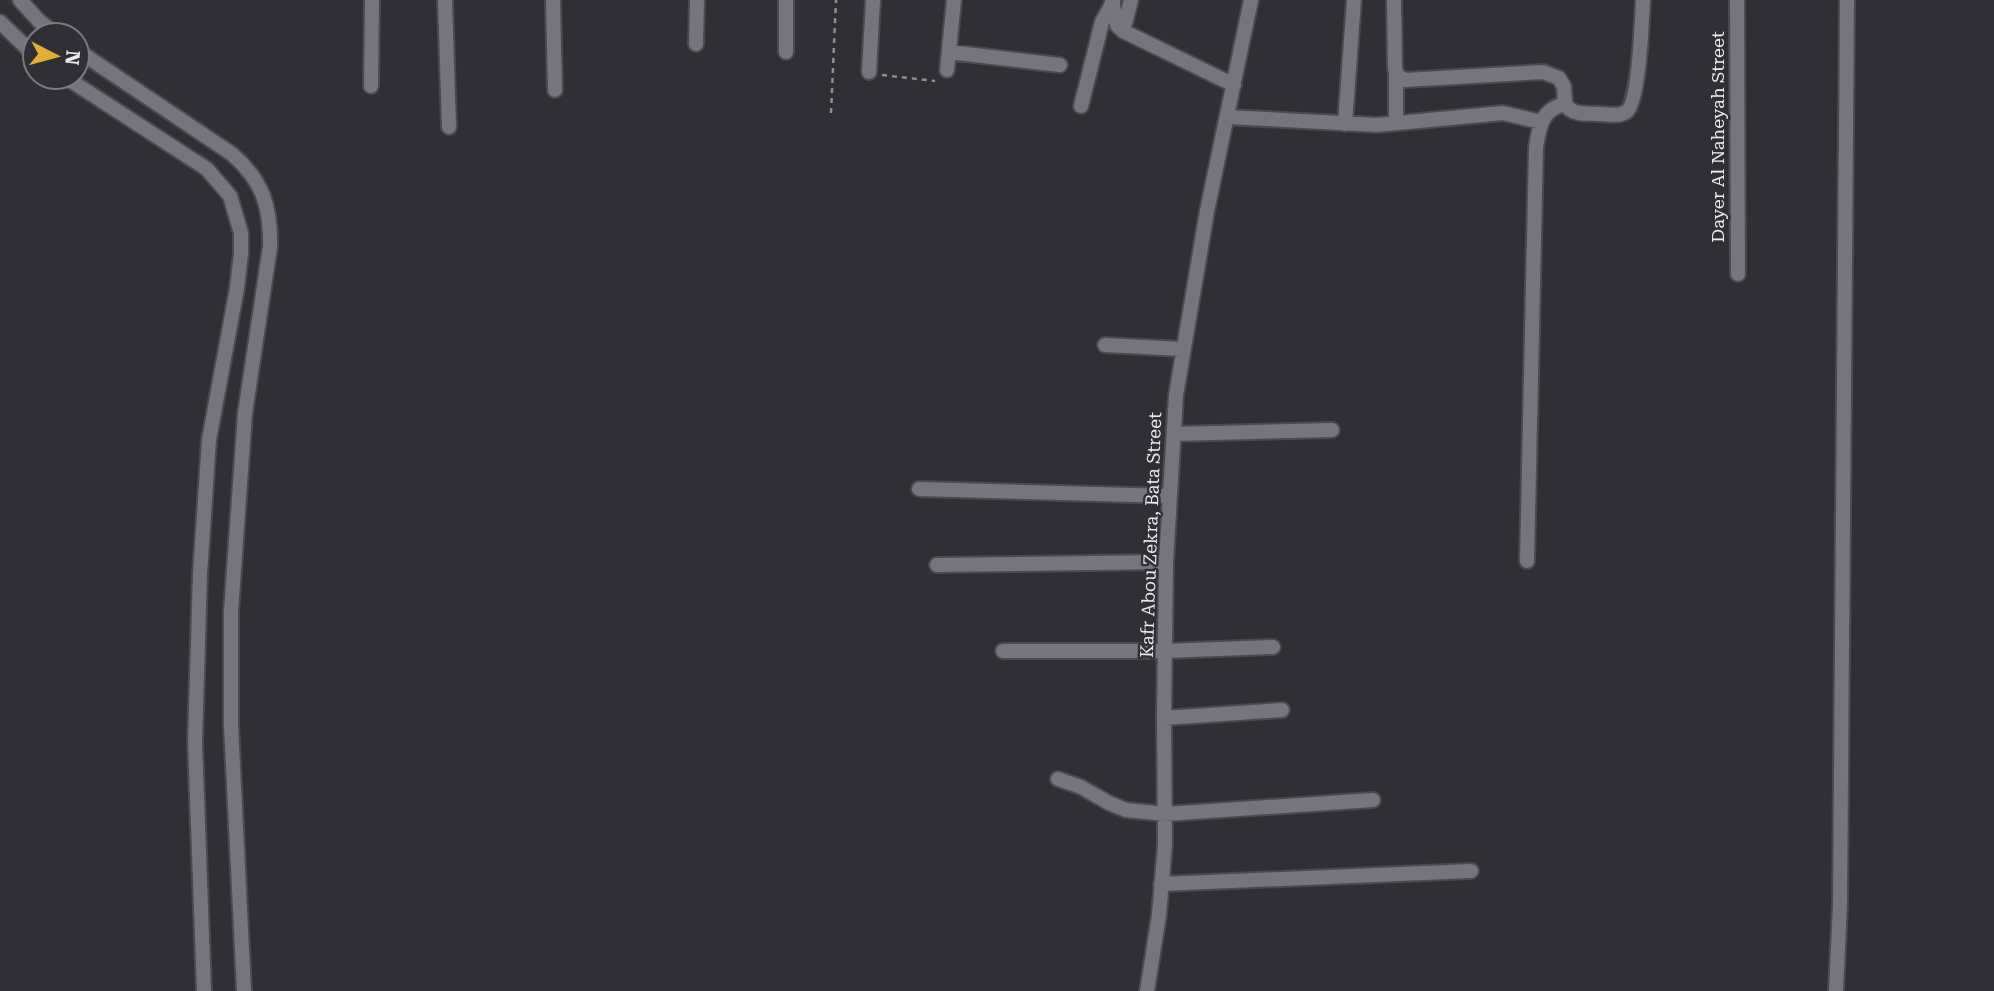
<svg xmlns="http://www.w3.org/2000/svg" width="1994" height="991" font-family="'Roboto Serif',serif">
<rect width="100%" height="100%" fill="#302f35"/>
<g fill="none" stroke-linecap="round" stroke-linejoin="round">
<defs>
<path id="minor" d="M20,0L39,21L57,35
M445,0L449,127
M553,0L555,90
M1112,0L1117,25L1123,31L1234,85
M1394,0L1395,69L1398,76L1405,80L1543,72L1559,78L1564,87L1565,104
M1737,0L1738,274
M0,22L35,56
M1123,31L1131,0
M696,44L697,0
M77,50L232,154C263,181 271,207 270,247L245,413L231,612V724L244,991
M786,52V0
M949,52L1060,65
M947,70L954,0
M869,72L873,0
M1396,73V123
M65,77L207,169L230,196L241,233V253L237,288L209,440L200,574L195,742L204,991
M371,86L372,0
M1081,106L1102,22L1113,2
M1228,117L1377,125L1503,113L1541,122
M1345,124L1354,0
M1105,345L1182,349
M1174,434L1332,430
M919,489L1170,496
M1527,561L1536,147C1539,127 1542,109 1565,104C1573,116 1587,113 1600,114C1608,114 1619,117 1626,112C1639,104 1642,19 1643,0
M937,565L1166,562
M1003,651H1165L1273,647
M1164,718L1282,710
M1058,779L1081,787L1109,803L1126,810L1165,814L1373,800
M1161,884L1471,871
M1147,991L1159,915L1165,844L1164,718L1166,562L1176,395L1207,211L1251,0
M1836,991L1840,904L1847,0"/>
</defs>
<use href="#minor" stroke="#4b4a4f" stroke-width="18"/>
<path stroke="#8f8e93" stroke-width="2.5" stroke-dasharray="5 5" stroke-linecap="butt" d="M882,75L935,81
M831,113L836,0"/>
<use href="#minor" stroke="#76747c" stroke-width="14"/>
</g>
<g text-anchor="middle" stroke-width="5" stroke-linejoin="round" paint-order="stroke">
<g font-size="18" fill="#ecebf0" stroke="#302f35">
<text transform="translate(1718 137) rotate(-90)" y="6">Dayer Al Naheyah Street</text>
<text transform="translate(1151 535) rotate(-88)" y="6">Kafr Abou Zekra, Bata Street</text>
</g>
</g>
<g transform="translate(56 56) rotate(96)"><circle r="33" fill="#302f35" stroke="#7b7a80" stroke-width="2"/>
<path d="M0-5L12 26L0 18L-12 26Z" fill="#dfb034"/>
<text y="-10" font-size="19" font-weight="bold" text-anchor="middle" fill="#ecebf0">N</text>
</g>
</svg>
